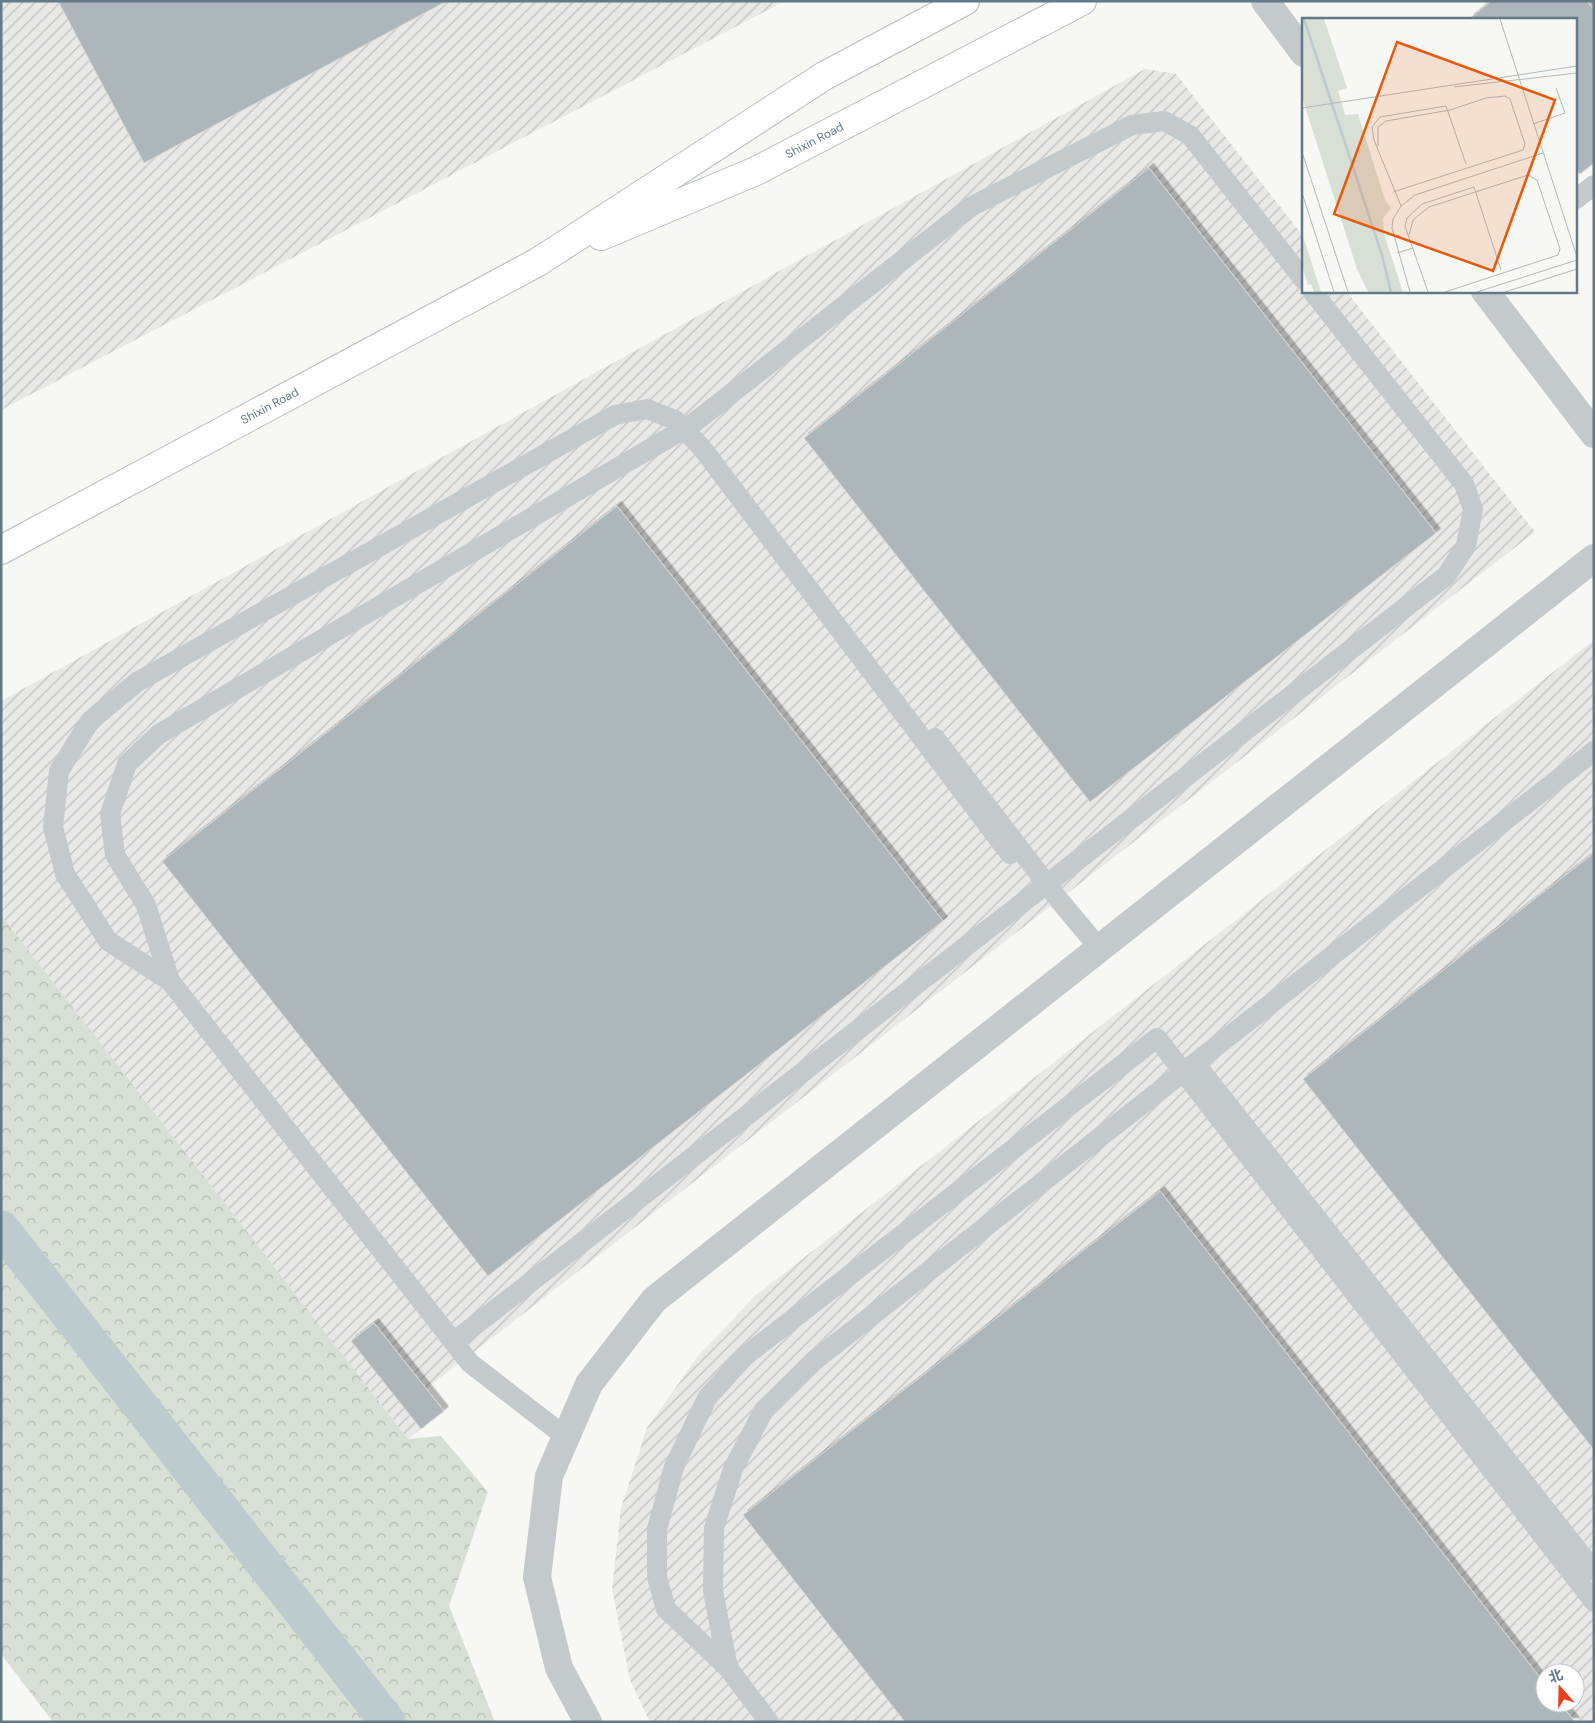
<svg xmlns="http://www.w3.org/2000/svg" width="1595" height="1723" font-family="'DM Sans','Noto Sans SC',sans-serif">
<defs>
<pattern id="industrial-furrows" width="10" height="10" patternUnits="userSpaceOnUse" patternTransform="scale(1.25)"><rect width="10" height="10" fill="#e8e8e7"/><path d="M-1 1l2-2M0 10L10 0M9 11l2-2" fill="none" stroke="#c0c1c1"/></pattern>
<pattern id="park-crowns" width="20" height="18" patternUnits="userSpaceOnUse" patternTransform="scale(1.25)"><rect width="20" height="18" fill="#d8dfd4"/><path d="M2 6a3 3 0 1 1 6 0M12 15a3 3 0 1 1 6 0" fill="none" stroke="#b3bab2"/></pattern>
<filter id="shadow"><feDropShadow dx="4.5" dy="-4.5" stdDeviation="0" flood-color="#0004"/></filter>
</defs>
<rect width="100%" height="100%" fill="#f7f7f3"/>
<path fill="url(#industrial-furrows)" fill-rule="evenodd" d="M1,1H785L1,410Z
M1145,69L1176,74L1304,237V291H1346L1535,532L427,1388L444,1411L408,1439L1,915V701Z
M1594,640V1722H650L630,1680L612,1589L621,1508L647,1428L698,1356L755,1296ZM1545,1673H1575V1703H1545Z"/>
<path fill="url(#park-crowns)" d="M1,915L408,1439L441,1436L488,1492L449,1606L495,1722H53L1,1654Z"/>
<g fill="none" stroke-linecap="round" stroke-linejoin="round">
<path stroke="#bdcace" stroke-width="36" d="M1,1228L388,1722"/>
</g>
<path fill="#acb6bb" stroke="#d8d8d6" filter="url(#shadow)" d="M58,1H447L144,163Z
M1491,1H1587L1594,10V163L1580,174L1576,170V19H1469Z
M1149,168L1436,533L1090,802L804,438Z
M617,506L943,921L488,1276L162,861Z
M1594,853V1450L1303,1079Z
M1160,1191L1545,1684V1703H1560L1575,1722H905L743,1515Z
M374,1323L444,1411L421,1429L351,1341Z"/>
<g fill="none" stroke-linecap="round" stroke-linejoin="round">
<defs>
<g id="secondary">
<path id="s1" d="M601,236L756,171L1082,1"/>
<path id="s2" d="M1,550L538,262L824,76L965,1"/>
</g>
</defs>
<use href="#secondary" stroke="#b6bcc0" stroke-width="30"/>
<path stroke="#c4c9cc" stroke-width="20" d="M1576,199L1594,185
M935,738L1059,900L1100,949
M87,908L108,941L170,981L470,1363L566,1437
M170,981L146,905L115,855L110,814L127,764L159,734L691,425L972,206L1132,125L1164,121L1190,135L1304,280
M1195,1063L1594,1571
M453,1342L1446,576L1466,546L1473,509L1464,484L1312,291
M666,1609L728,1668L769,1722
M728,1668L713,1591L714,1528L733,1469L764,1410L815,1360L1594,751"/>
<path stroke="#c4c9cc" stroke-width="28" d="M1265,1L1304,53
M1485,291L1594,434
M588,1722L559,1668L537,1577L549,1476L589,1384L654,1300L1594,558"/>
<use href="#secondary" stroke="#fff" stroke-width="28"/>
<path stroke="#c4c9cc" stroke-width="20" d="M87,908L65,874L53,827L59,771L90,721L137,682L615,415L647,409L675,420L702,448L1010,854
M666,1609L657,1577V1529L674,1467L707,1398L745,1356L1157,1038L1594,1602"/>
</g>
<g text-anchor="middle" stroke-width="5" stroke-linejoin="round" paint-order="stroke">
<g font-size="12" fill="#637987" stroke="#fff">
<text dy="4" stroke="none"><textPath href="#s1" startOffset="234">Shixin Road</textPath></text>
<text dy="4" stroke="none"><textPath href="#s2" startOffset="305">Shixin Road</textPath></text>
</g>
</g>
<g transform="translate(1302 18)">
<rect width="275" height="275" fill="#f7f7f3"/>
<path d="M0,215L19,274H12L9,266L6,267L0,248Z" fill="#d8dfd4"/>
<path d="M0,1H22L45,70L36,73L43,97L56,96L83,182L89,190L81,200L82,216L101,274H66L55,251L0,79Z" fill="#d8dfd4"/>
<path fill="none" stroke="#bdcace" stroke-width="2.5" d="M2,1L80,237L89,274"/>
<path fill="none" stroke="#afbabe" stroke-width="1" d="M198,1L275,239M152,69L275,55M0,90L275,48M231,106L263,95L254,70M76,128V109L84,103L148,92L184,80L203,78L208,81L223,126L221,132L91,174M0,134L46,274M0,175L32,274M99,188L72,122L70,109L78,99L144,88L164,146M107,217L111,202L127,189L226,157L235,162L258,231L256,237L143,274M95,235L111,230M108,274L90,210L91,201L99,188L113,177L241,135M126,274L103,208L105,200L120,186L172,169L199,252M175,274L275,242M203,274L275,251"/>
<path fill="#e8590c" fill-opacity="0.15" stroke="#e8590c" stroke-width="2.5" d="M95,24L253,82L191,253L32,196Z"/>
<rect width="275" height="275" fill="none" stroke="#637987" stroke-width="2.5"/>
</g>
<rect width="1595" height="1723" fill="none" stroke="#637987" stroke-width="5"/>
<g transform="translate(1560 1688) rotate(340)"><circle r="24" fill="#ffffff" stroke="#c1c9cf"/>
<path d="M0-4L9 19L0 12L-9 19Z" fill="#f23f18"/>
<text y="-8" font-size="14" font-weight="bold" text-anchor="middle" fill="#637987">北</text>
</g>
</svg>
